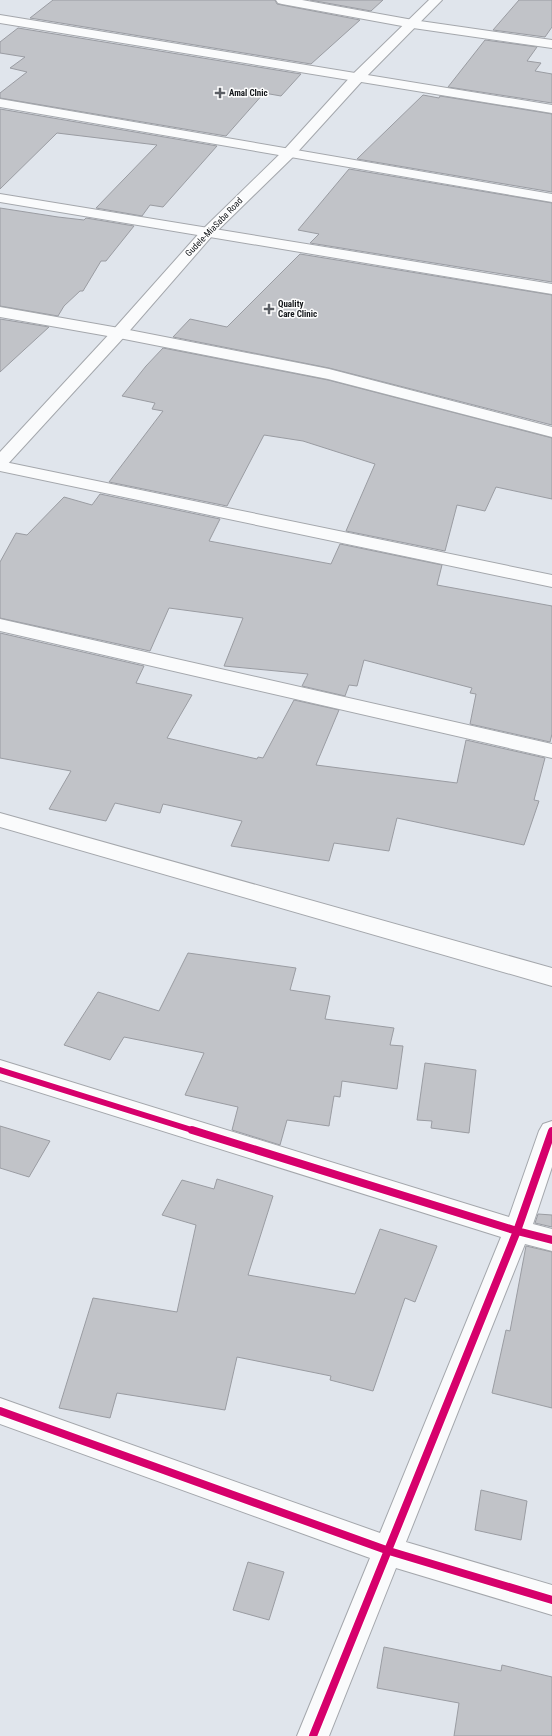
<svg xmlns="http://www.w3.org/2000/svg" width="552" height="1736" font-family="'Roboto Condensed',sans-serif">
<rect width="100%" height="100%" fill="#e0e5ec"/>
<path fill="#c1c3c8" stroke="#9a9ca2" d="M53,0H275L277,4L282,5L360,20L311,64L30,18Z
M310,0H383L371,11Z
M519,0H552V27L545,37L493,30Z
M18,28L301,74L281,96L264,93L226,136L0,98V93L27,72L10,68L25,57L0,53V42Z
M485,40L537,47L527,61L541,63L535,71L552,74V103L448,87Z
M423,95L439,98L440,96L552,114V192L357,159Z
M0,109L217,146L163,207L150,205L142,216L96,208L157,145L57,133L0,189Z
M349,169L552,203V282L310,243L319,234L298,230Z
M0,208L58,217L84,220L86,218L134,226L106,261H101L83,291H80L64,306L58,316L0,306Z
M300,254L552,295V425L329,368L173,337L190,319L227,327Z
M0,319L49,327L0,372Z
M163,348L328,380L552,438V499L496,487L485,511L457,505L445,551L346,531L375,464L303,441L264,435L227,506L109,482L163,411L152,409L155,403L122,396L146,366Z
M100,494L220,519L209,541L331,564L340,544L442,565L437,585L552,606V734L550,742L470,724L476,694L470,693L472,688L364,660L357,686L349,685L345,696L302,686L308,674L224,666L243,618L169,608L150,651L0,618V562L16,533L27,535L64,497L92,505Z
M0,633L144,666L136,683L192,695L167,738L257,759L258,757L263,758L294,700L339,710L316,765L457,783L466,740L545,758L534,800L539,801L524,845L397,818L389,851L334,843L329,861L231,846L242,821L163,804L160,813L115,803L106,821L49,809L71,771L0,758Z
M188,953L296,968L290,990L330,996L325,1019L394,1028L390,1045L403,1046L397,1089L342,1081L340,1097L334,1096L329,1126L287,1120L280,1145L232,1130L238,1107L185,1095L204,1053L124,1037L110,1060L64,1045L98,992L159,1011Z
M425,1063L476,1070L469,1133L431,1128L432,1121L417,1120Z
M0,1126L50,1141L29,1177L0,1168Z
M217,1179L273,1196L248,1275L355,1294L380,1229L437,1246L415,1302L405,1298L373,1391L330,1380L331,1376L237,1357L225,1410L117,1393L110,1418L59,1408L93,1298L177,1312L196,1225L162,1215L182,1180L214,1189Z
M538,1214L552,1215V1227L535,1223Z
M526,1246L552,1252V1408L492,1393L506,1330L510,1331Z
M481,1490L527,1501L521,1540L475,1530Z
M248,1562L284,1572L269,1620L233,1610Z
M384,1647L501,1671L502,1665L552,1677V1736H454L459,1703L377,1688Z"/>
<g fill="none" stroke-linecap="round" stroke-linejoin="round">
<defs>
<path id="street" d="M276,0H302L413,20L552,40V48L413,28L282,4L278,3Z
M0,15L552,105V113L0,23Z
M0,99L552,194V202L0,107Z
M0,194L552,284V294L0,202Z
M0,307L119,328L329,369L552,427V437L328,379L119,338L0,317Z
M0,461L552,575V587L0,471Z
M0,619L552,744V758L0,631Z
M0,813L552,968V986L0,827Z
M0,1060L509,1217L539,1131L543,1124L552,1121V1167L533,1224L552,1229V1251L525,1244L406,1542L552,1585V1615L396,1568L329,1736H297L370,1558L0,1424V1398L380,1533L501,1237L0,1080Z"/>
<path id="secondary" d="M429,0H442L363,80L293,157L212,236L125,336L6,466L0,467V452L113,330L202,230L283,151L353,74Z"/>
</defs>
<use href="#street" stroke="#a4a7ac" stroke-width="2"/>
<use href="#secondary" stroke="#a4a7ac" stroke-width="2"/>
<use href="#street" fill="#fafbfc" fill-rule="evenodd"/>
<use href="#secondary" fill="#fafbfc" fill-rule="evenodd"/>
<defs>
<path id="cycleway-far1" d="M0,1070L195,1131"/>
<path id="cycleway" d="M192,1130L517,1231L552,1240
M0,1411L389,1551L552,1600
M313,1736L517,1231L552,1131"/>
</defs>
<use href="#cycleway-far1" stroke="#fff" stroke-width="8"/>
<use href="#cycleway" stroke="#fff" stroke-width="10"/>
<use href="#cycleway-far1" stroke="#d6006c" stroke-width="6"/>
<use href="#cycleway" stroke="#d6006c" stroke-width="8"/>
</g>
<g fill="#5b5e64" stroke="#fff" stroke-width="1.5">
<path d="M218 87h4v4h4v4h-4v4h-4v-4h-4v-4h4z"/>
<path d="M267 303h4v4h4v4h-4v4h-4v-4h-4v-4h4z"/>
</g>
<g text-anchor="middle" stroke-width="3" stroke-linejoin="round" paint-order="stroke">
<g font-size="9" font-weight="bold" fill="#13161a" stroke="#fff" text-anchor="start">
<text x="229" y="96">Amal Clnic</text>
<text x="278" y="307">Quality<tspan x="278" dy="10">Care Clinic</tspan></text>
</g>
<g font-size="9" fill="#13161a" stroke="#fff">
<text transform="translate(214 227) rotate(-46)" y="3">Gudele-MiaSaba Road</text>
</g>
</g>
</svg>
